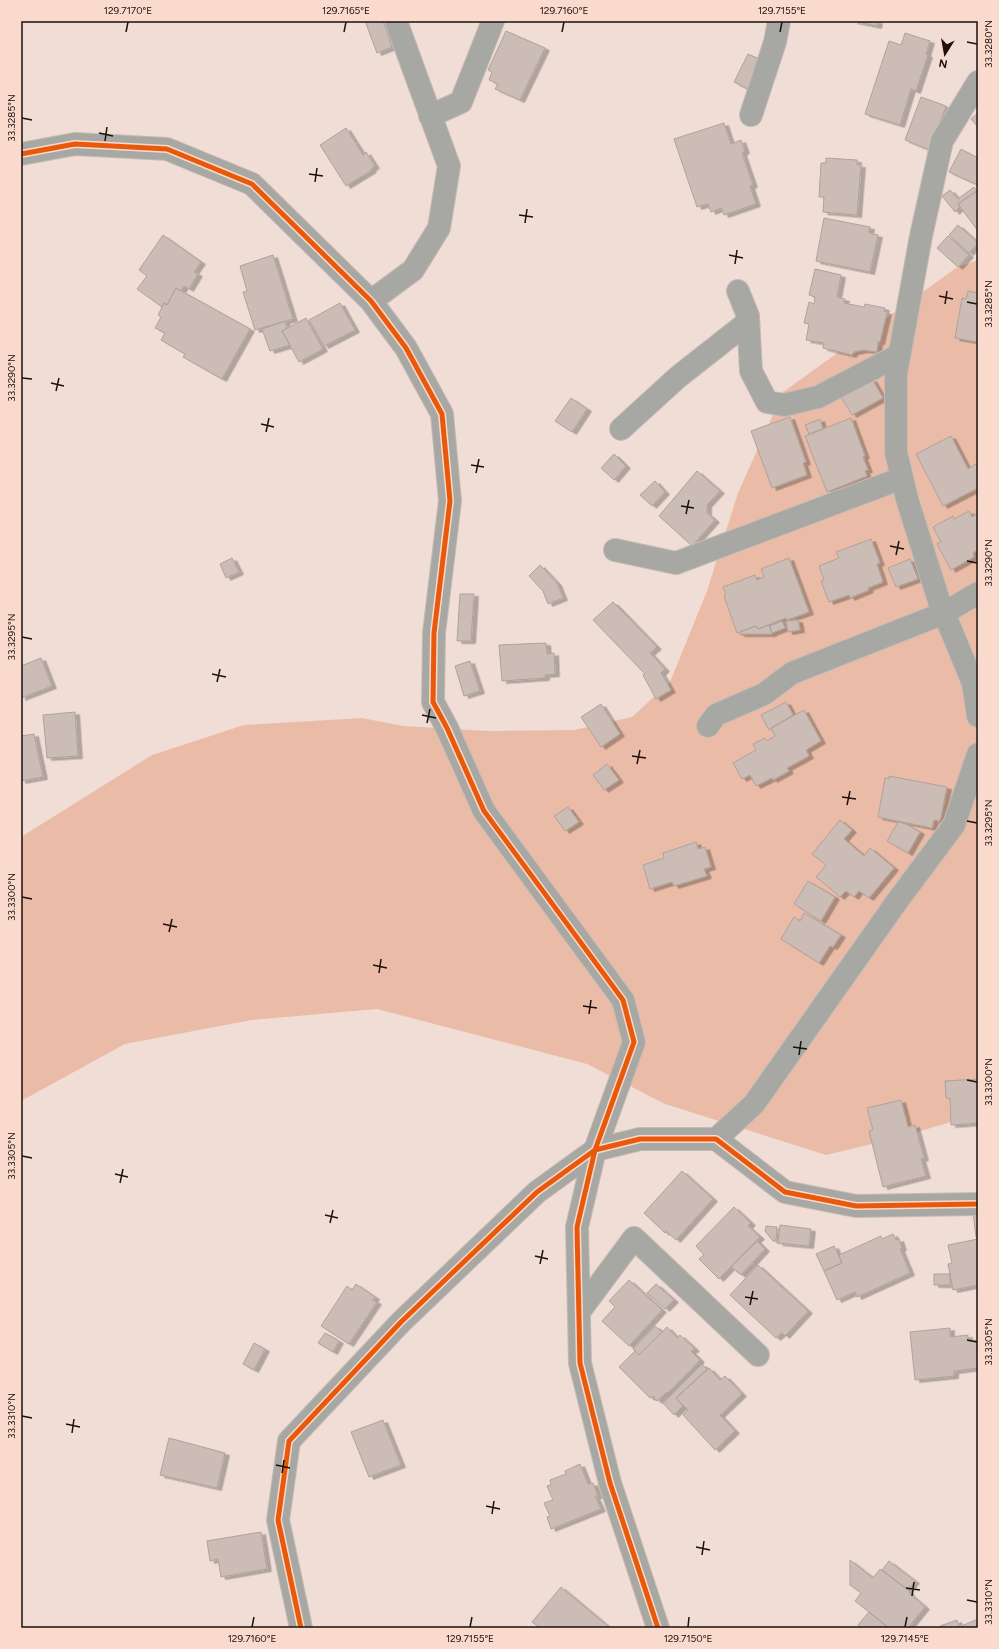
<svg xmlns="http://www.w3.org/2000/svg" width="999" height="1649" font-family="Figtree,sans-serif">
<defs>
<filter id="shadow"><feDropShadow dx="4.5" dy="2.5" stdDeviation="0" flood-color="#0004"/></filter>
</defs>
<rect width="100%" height="100%" fill="#f0ded6"/>
<path fill="#eabca7" d="M978,260V1114L897,1138L826,1155L665,1104L587,1064L377,1009L252,1020L125,1044L21,1101V837L152,755L244,725L362,718L403,726L488,731L574,730L632,717L670,682L707,591L738,493L783,392L956,268Z"/>
<path fill="#cbbcb6" stroke="#afa19b" filter="url(#shadow)" d="M365,21H383L392,47L377,53Z
M853,21H878L877,26Z
M506,31L545,48L520,100L495,89L498,84L489,80L492,72L488,70Z
M905,33L930,41L926,54L928,55L916,91L911,89L900,125L865,114L889,41L901,45Z
M748,54L764,61L749,90L734,82Z
M921,97L946,106L930,150L905,140Z
M978,113V127L971,119Z
M724,123L731,144L741,140L745,151L742,153L753,185L750,186L756,204L724,215L721,208L711,212L708,204L697,207L674,139Z
M346,128L363,155L366,152L375,166L371,169L372,170L346,186L320,145Z
M961,149L978,158V185L949,172Z
M826,158L857,160V165H861L857,215L823,212L824,197H819L821,163H826Z
M974,187L977,191L958,204L960,207L955,212L942,196L950,190L958,199Z
M978,190V231L958,204Z
M824,218L870,227L869,233L878,235L870,272L816,261Z
M958,225L978,243L969,253L949,235Z
M163,235L201,262L194,272L198,274L189,289L184,286L181,291L176,288L167,305L164,303L162,307L137,289L147,276L139,270Z
M948,236L969,255L958,267L937,248Z
M273,255L293,319L255,330L243,292L247,291L240,266Z
M815,269L841,275L837,297L845,299L844,303L864,307L865,304L885,308L884,311L887,312L880,342H878L877,352L864,350L854,352L852,355L823,348L824,343L806,340L809,324L804,323L809,302L814,304L815,297L809,295Z
M176,288L250,329L222,379L183,357L185,354L161,340L165,333L155,328L161,317L158,315L164,303L167,305Z
M968,291L978,293V342L955,338L962,298L966,299Z
M340,303L355,330L324,346L309,320Z
M306,318L323,349L299,362L282,331Z
M285,321L287,328L282,331L290,345L270,351L262,329Z
M872,379L883,398L852,415L841,397Z
M571,398L587,409L572,432L555,421Z
M790,417L806,462L803,463L807,475L772,488L751,431Z
M851,418L865,456L863,457L868,470L865,471L867,476L827,492L805,436Z
M820,419L823,429L809,434L805,425Z
M951,436L968,469L976,464L978,468V488L943,506L916,454Z
M614,454L626,466L614,480L601,468Z
M697,471L720,491L707,505V513L715,520L692,546L659,516Z
M655,481L665,492L652,506L640,495Z
M969,511L972,517L978,513V550L973,553L974,557L951,570L937,544L941,542L933,527L953,516L954,519Z
M871,539L880,563L877,564L883,582L868,588L869,590L850,598L849,595L829,602L821,581L824,580L819,566L839,558L836,552Z
M232,558L239,572L226,578L220,564Z
M789,558L809,612L787,620L786,618L758,629L756,626L737,633L724,596L726,595L723,587L755,575L757,580L764,577L761,569Z
M910,559L918,579L896,587L888,568Z
M540,565L557,583L563,598L548,604L543,591L529,576Z
M460,594H474L471,641H457Z
M613,602L657,647L650,653L665,669L661,673L671,690L656,699L643,675L645,674L593,620Z
M798,620L800,630L788,632L786,621Z
M782,621L785,628L772,633L770,626Z
M769,625L772,634H740V632L756,626L758,629Z
M546,643L547,654L554,653L555,674L545,675V678L502,681L499,645Z
M41,658L52,686L21,698V666Z
M470,661L480,691L464,696L455,666Z
M786,702L793,715L769,730L761,715Z
M601,704L620,734L601,747L581,717Z
M804,710L821,741L806,750L809,756L787,768L789,771L773,780L772,778L756,786L750,775L742,779L733,763L756,750L753,744L765,738L767,741L775,736L771,728Z
M75,712L78,756L47,758L43,715Z
M34,734L43,777L21,781V736Z
M607,764L619,780L604,790L593,775Z
M889,776L947,787L940,821L934,820L932,828L878,817L885,778L889,779Z
M568,807L579,822L565,831L554,816Z
M840,820L852,830L844,839L864,856L870,848L894,868L869,898L859,891L854,897L846,891L840,897L816,877L826,865L812,854Z
M898,822L906,824L920,832L908,853L887,841Z
M696,842L698,849L705,847L711,867L704,869L707,876L674,886L672,882L650,889L643,865L664,858L663,853Z
M808,881L835,897L821,921L794,904Z
M804,913L841,935L833,947L830,946L819,963L781,939L794,917L800,921Z
M978,1079V1123L951,1125L950,1098H946L945,1081Z
M901,1100L908,1127L915,1125L924,1158L921,1159L926,1176L883,1187L869,1131L873,1130L867,1108Z
M682,1171L713,1199L676,1240L666,1231L665,1233L644,1213Z
M734,1207L751,1223L748,1226L760,1237L719,1279L699,1259L704,1255L696,1246Z
M973,1212H978V1237H976Z
M780,1225L811,1229L809,1246L778,1243Z
M766,1226L777,1227L776,1241H773L765,1231Z
M893,1234L896,1240L899,1239L902,1248L900,1249L910,1273L857,1297L855,1292L837,1300L824,1271L842,1263L839,1255L881,1236L882,1239Z
M978,1239V1285L953,1290L948,1264L952,1263L948,1245Z
M757,1241L765,1249L741,1275L731,1267Z
M834,1246L842,1263L824,1271L816,1254Z
M758,1265L808,1311L785,1336L782,1333L776,1338L730,1295Z
M934,1274H950V1285H934Z
M629,1280L662,1310L629,1346L602,1321L615,1307L609,1301Z
M356,1284L375,1297L373,1300L377,1302L349,1344L321,1326L347,1286L352,1290Z
M656,1284L674,1300L665,1309L647,1293Z
M655,1326L662,1332L639,1355L633,1349Z
M667,1327L677,1338L680,1335L695,1349L691,1351L700,1360L668,1393L667,1392L657,1401L653,1396L650,1398L619,1367L635,1351L639,1355Z
M950,1328V1337L968,1335V1341L976,1340L978,1368L954,1371V1376L915,1380L910,1332Z
M325,1333L339,1341L333,1352L318,1343Z
M254,1343L265,1349L254,1370L243,1364Z
M702,1364L707,1369L676,1398L683,1406L674,1415L663,1403Z
M709,1368L720,1380L725,1376L742,1394L720,1415L735,1431L715,1450L683,1415L688,1410L676,1398Z
M383,1420L401,1465L369,1477L351,1432Z
M169,1438L225,1453L217,1488L160,1475Z
M580,1464L588,1484L593,1483L598,1496H595L601,1509L551,1529L547,1517L550,1516L544,1503L553,1500L547,1486L551,1485L550,1480L566,1474L565,1471Z
M261,1532L267,1569L221,1577L218,1559L210,1561L207,1541Z
M850,1560L873,1578L880,1569L908,1590L910,1592L909,1593L925,1607L908,1628H889L855,1601L861,1593L850,1585Z
M889,1561L915,1581L908,1590L882,1570Z
M561,1587L610,1628H540L532,1622Z
M869,1612L889,1628H862L858,1625Z
M978,1619V1628H941L940,1626L957,1620L959,1627Z"/>
<g fill="none" stroke-linecap="round" stroke-linejoin="round">
<defs>
<path id="street" d="M978,82L942,141L921,236L896,374V452L907,499L939,601L973,683L978,716
M751,115L775,42L779,21
M430,116L461,102L493,21
M21,154L75,144L167,149L252,184L371,301L406,348L442,414L450,501L434,633L433,702L447,728L484,811L623,1000L634,1042L595,1150L577,1227L580,1363L610,1483L658,1628
M738,291L748,316L751,371L767,402L784,405L818,397L899,355
M371,301L413,270L439,228L449,166L396,21
M621,429L678,377L748,322
M615,550L676,563L902,478
M708,726L716,715L764,694L792,673L944,613L978,593
M716,1139L754,1104L898,900L954,825L978,754
M579,1312L634,1238L758,1355
M301,1628L278,1520L289,1441L401,1322L537,1192L595,1150L640,1139H716L785,1192L856,1206L978,1204"/>
</defs>
<use href="#street" stroke="#c7bab4" stroke-width="24"/>
<use href="#street" stroke="#a7a8a3" stroke-width="22"/>
<defs>
<path id="cycleway" d="M21,154L75,144L167,149L252,184L371,301L406,348L442,414L450,501L434,633L433,702L447,728L484,811L623,1000L634,1042L595,1150L577,1227L580,1363L610,1483L658,1628
M301,1628L278,1520L289,1441L401,1322L537,1192L595,1150L640,1139H716L785,1192L856,1206L978,1204"/>
</defs>
<use href="#cycleway" stroke="#fadacc" stroke-width="8"/>
<use href="#cycleway" stroke="#e8590c" stroke-width="5"/>
</g>
<path fill="none" stroke="#1c110c" stroke-width="1.5" d="M126,32L128,22M344,32L346,22M562,32L564,22M780,32L782,22M967,42L977,44M22,118L32,120M99,133L113,136M105,141L107,127M309,174L323,176M315,182L317,168M519,215L533,217M525,223L527,209M729,255L743,258M735,264L737,250M939,296L953,299M967,302L977,304M945,304L947,291M22,378L32,379M51,383L64,386M56,391L59,378M261,424L274,427M266,432L269,418M471,465L484,467M476,473L479,459M681,506L694,508M686,514L689,500M890,546L904,549M896,555L899,541M967,561L977,563M22,637L32,639M212,674L226,677M217,682L220,669M422,715L436,718M427,723L430,709M632,756L646,758M637,764L640,750M842,797L856,799M847,805L850,791M967,821L977,823M22,897L32,899M163,924L177,927M169,932L172,919M373,965L387,968M379,973L381,959M583,1006L597,1008M589,1014L591,1000M793,1047L807,1049M799,1055L801,1041M967,1080L977,1082M22,1156L32,1158M115,1174L128,1177M120,1183L123,1169M325,1215L338,1218M330,1223L333,1210M535,1256L548,1259M540,1264L543,1250M745,1297L758,1299M750,1305L753,1291M967,1340L977,1342M22,1416L32,1418M66,1424L80,1427M72,1433L74,1419M276,1465L290,1468M282,1473L284,1460M486,1506L500,1509M492,1514L494,1501M696,1547L710,1550M702,1555L704,1541M906,1588L920,1590M912,1596L914,1582M967,1600L977,1602M252,1627L254,1617M470,1627L472,1617M688,1627L689,1617M905,1627L907,1617"/>
<rect width="999" height="1649" fill="none" stroke="#fadacc" stroke-width="44"/>
<g transform="translate(945 54) rotate(191)" stroke="#fadacc" stroke-width="3" paint-order="stroke">
<path d="M0-3L7 15L0 10L-7 15Z" fill="#1c110c"/>
<text y="-6" font-size="11" font-weight="bold" text-anchor="middle" fill="#1c110c">N</text>
</g>
<rect x="22" y="22" width="955" height="1605" fill="none" stroke="#1c110c" stroke-width="1.5"/>
<g font-size="10" text-anchor="middle" fill="#1c110c">
<text x="128" y="14">129.7170°E</text>
<text x="346" y="14">129.7165°E</text>
<text x="564" y="14">129.7160°E</text>
<text x="782" y="14">129.7155°E</text>
<text transform="translate(988 44) rotate(-90)" y="4">33.3280°N</text>
<text transform="translate(11 118) rotate(-90)" y="4">33.3285°N</text>
<text transform="translate(988 304) rotate(-90)" y="4">33.3285°N</text>
<text transform="translate(11 378) rotate(-90)" y="4">33.3290°N</text>
<text transform="translate(988 563) rotate(-90)" y="4">33.3290°N</text>
<text transform="translate(11 637) rotate(-90)" y="4">33.3295°N</text>
<text transform="translate(988 823) rotate(-90)" y="4">33.3295°N</text>
<text transform="translate(11 897) rotate(-90)" y="4">33.3300°N</text>
<text transform="translate(988 1082) rotate(-90)" y="4">33.3300°N</text>
<text transform="translate(11 1156) rotate(-90)" y="4">33.3305°N</text>
<text transform="translate(988 1342) rotate(-90)" y="4">33.3305°N</text>
<text transform="translate(11 1416) rotate(-90)" y="4">33.3310°N</text>
<text transform="translate(988 1602) rotate(-90)" y="4">33.3310°N</text>
<text x="252" y="1642">129.7160°E</text>
<text x="470" y="1642">129.7155°E</text>
<text x="688" y="1642">129.7150°E</text>
<text x="905" y="1642">129.7145°E</text>
</g>
</svg>
